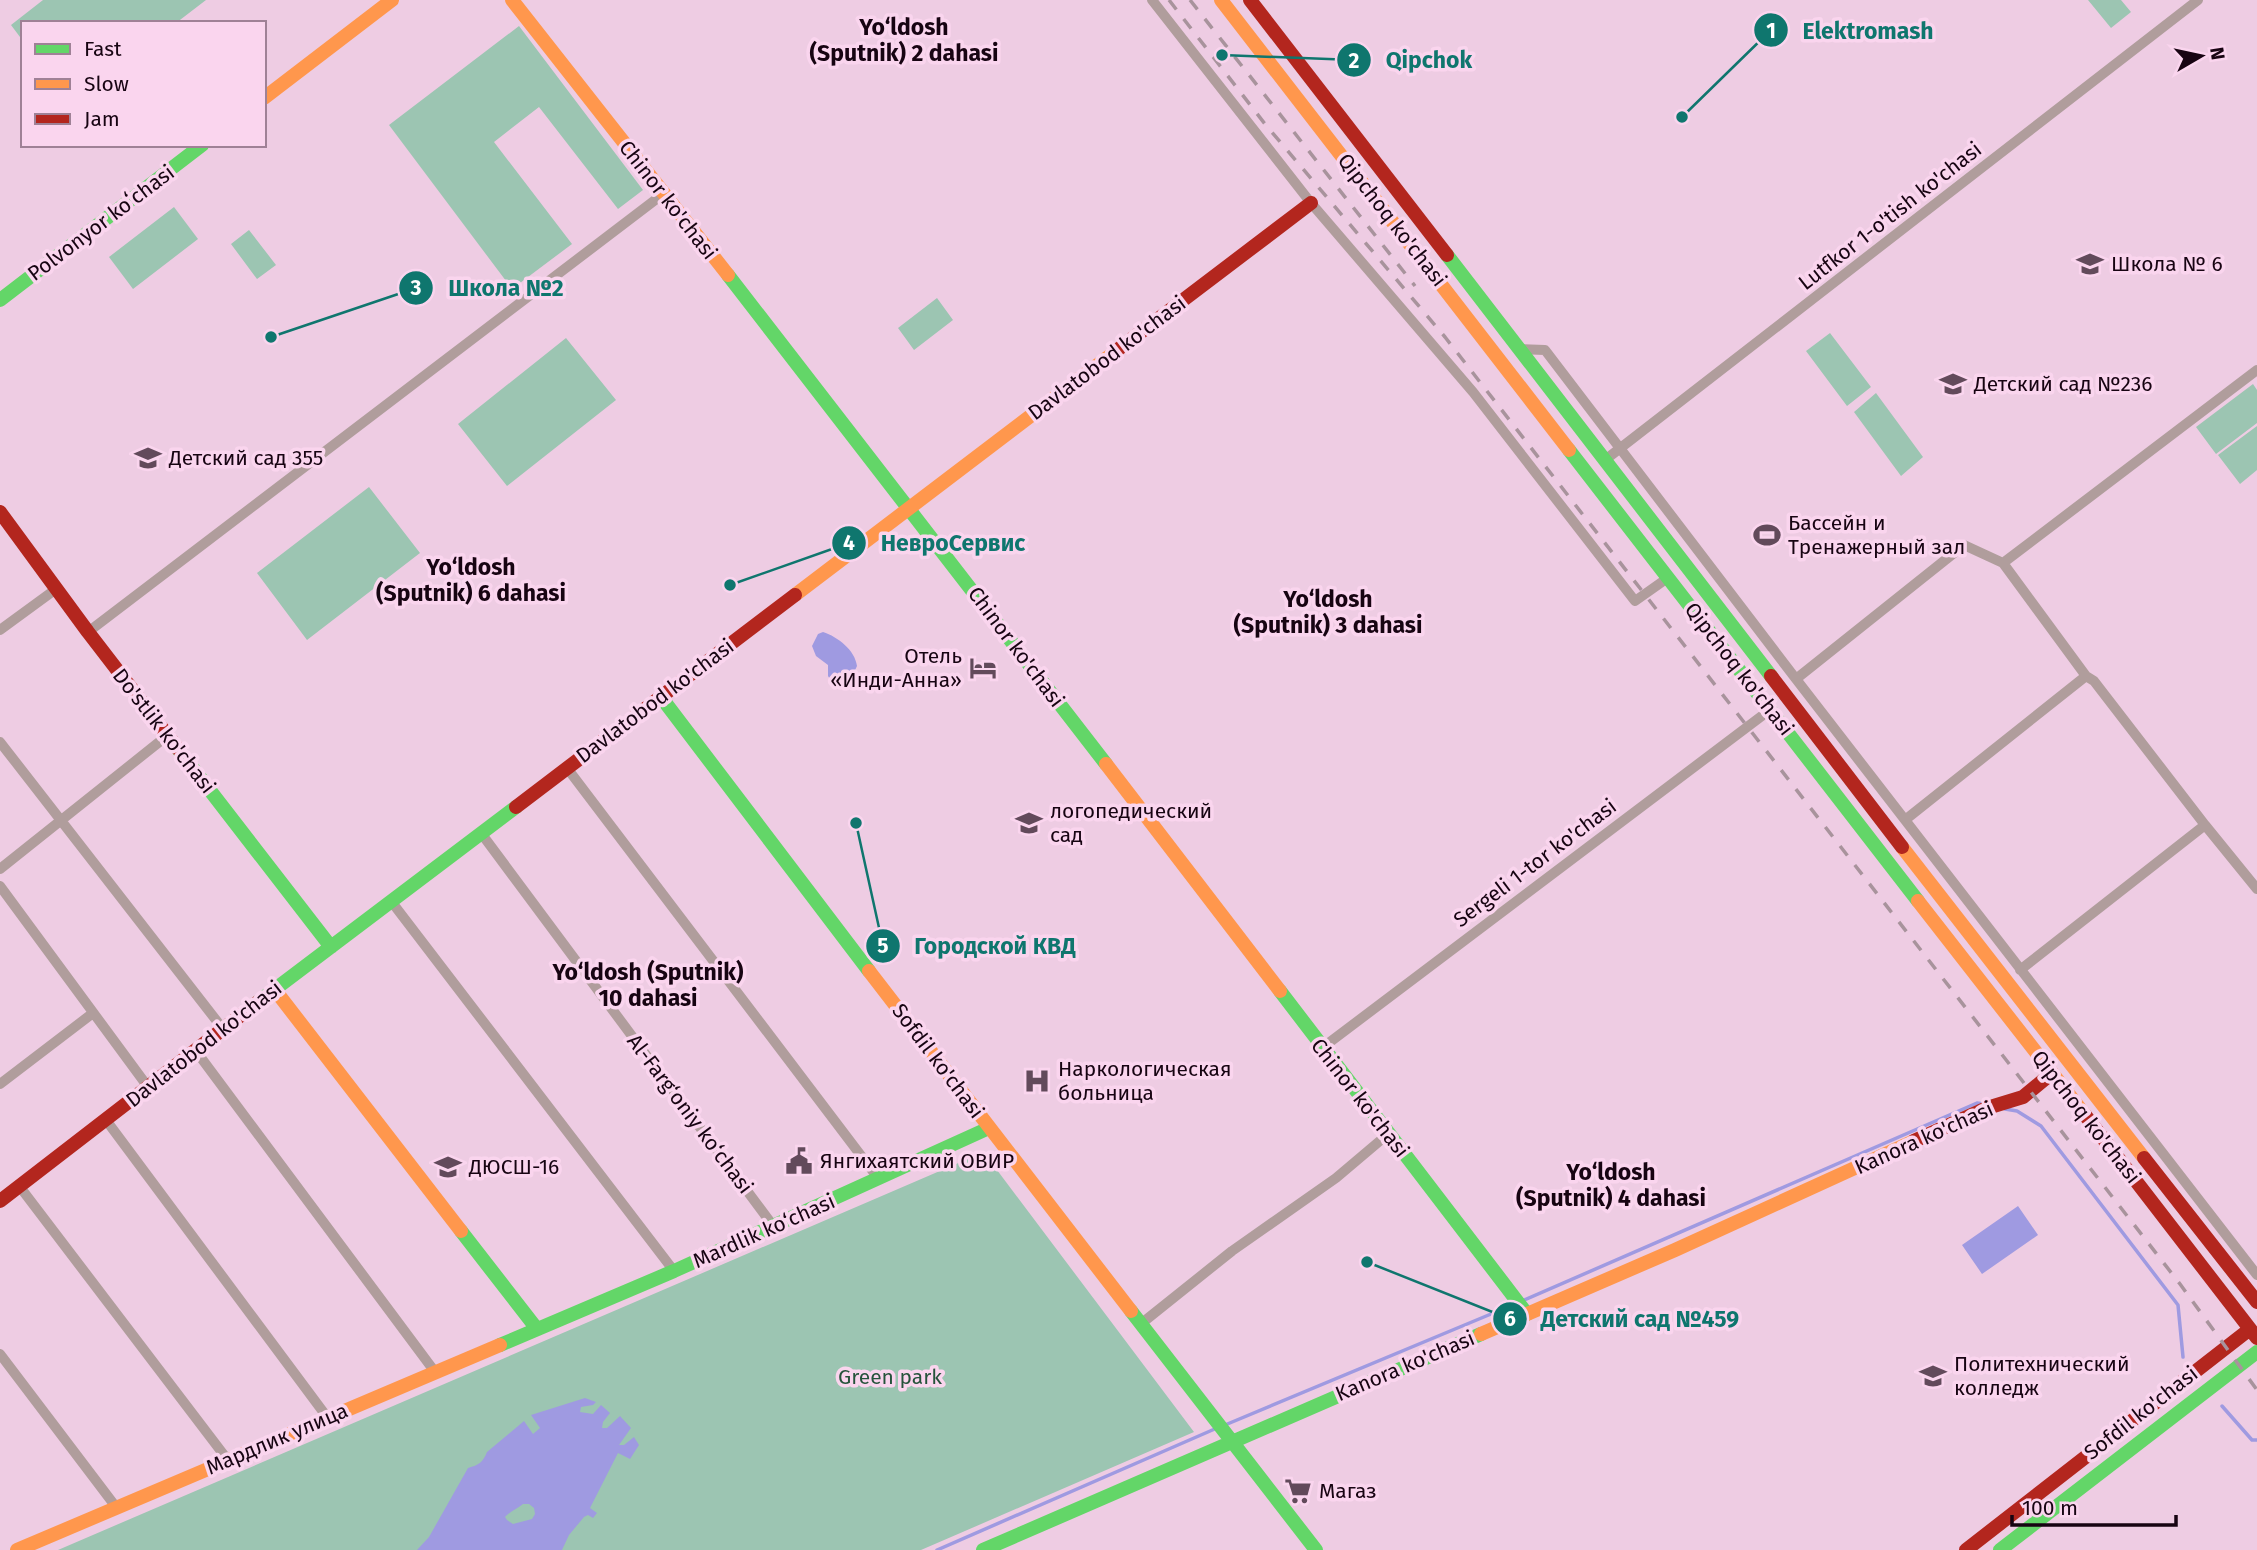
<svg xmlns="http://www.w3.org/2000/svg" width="2257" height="1550" font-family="'Fira Sans',sans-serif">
<rect width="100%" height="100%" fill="#eecce3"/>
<path fill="#9cc5b2" d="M43,0H206L176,23H23V41L11,25Z
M2088,0H2121L2131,12L2111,28Z
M519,26L643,190L618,209L539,107L494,142L572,244L512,289L389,125Z
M174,207L198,239L133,289L109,257Z
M249,230L276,265L257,279L231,244Z
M937,298L953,320L914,350L898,328Z
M1830,333L1871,387L1847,406L1806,351Z
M566,338L616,400L507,486L458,424Z
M2253,384L2257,390V423L2216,454L2196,427Z
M1876,393L1923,457L1901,476L1854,412Z
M2257,426V470L2240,484L2218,455Z
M369,487L420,553L307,640L257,573Z
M977,1155L991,1162L1194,1432L921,1550H58Z"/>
<path fill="#9f9ae1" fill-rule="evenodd" d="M823,632C838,637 855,650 857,666C852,678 846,685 832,682L828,676V665L816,656L812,646L818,634Z
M2018,1206L2038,1235L1982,1274L1962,1245Z
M585,1398L596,1402L593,1405L581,1407L580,1412L593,1414L601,1405L610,1413L603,1422L602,1428H607L620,1416L631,1428L619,1445H624L634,1437L639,1445L630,1459L618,1453L590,1508L597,1513L593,1518L588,1515L584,1517L569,1535L562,1550H417L429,1537L468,1468C479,1465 483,1462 487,1452L524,1421L533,1434L540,1428L531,1415ZM523,1504H529L534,1508L535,1514L532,1519L513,1524L507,1520L505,1517C508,1513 518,1508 523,1504Z"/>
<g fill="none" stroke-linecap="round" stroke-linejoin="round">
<path stroke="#9f9ae1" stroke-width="3.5" d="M2005,1109L2017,1111L2041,1126L2178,1305L2183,1357
M1522,1301L1977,1103L1984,1104
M2222,1406L2252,1440H2257
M1225,1425L1515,1304
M937,1550L1217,1428"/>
<path stroke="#b09d9c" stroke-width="10" d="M1152,0L1311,203L1473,392L1635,601L1669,577
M1518,349L1545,350L1796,679L2257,1275
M1605,460L2198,0
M2003,563L2257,370
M0,630L56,589
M88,632L663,194
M1796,679L1964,545L2003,563L2086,676
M0,742L223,1029
M567,768L878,1178
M1905,820L2086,676L2094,681L2205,825L2020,970
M2205,825L2257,889
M481,833L774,1227
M0,869L168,735
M0,886L148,1087
M391,901L674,1271
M1322,1048L1771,709
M196,1051L435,1372
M0,1084L93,1013
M106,1120L327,1417
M20,1187L227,1459
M1142,1323L1232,1251L1336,1178L1388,1134
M0,1354L116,1507"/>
<path stroke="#63d668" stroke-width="14" d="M1447,255L1771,676
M728,275L1106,764
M0,300L202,145
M1569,450L1918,901
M661,697L869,971
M178,749L331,947
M1280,991L1527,1314
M258,1002L516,807
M461,1231L537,1329
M1131,1311L1316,1550
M500,1345L674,1271L989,1128
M983,1550L1481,1334
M2000,1550L2257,1352"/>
<path stroke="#ff974d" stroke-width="14" d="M512,0L728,275
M1221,0L1569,450
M264,98L392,0
M795,595L1116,351
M1106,764L1280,991
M1902,847L2144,1158
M1918,901L2085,1115
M869,971L1131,1311
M275,990L461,1231
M1481,1334L1675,1250L1914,1141
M17,1550L500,1345"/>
<path stroke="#b3261e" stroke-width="14" d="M1250,0L1447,255
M1116,351L1311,203
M0,512L88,632L178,749
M1771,676L1902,847
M516,807L795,595
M2085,1115L2257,1338
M1914,1141L1987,1108L2023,1097L2052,1073
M2144,1158L2257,1302
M0,1201L258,1002
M1966,1550L2250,1329"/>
<path stroke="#a8939c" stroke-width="3.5" stroke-dasharray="12 12" stroke-linecap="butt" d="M1169,0L1265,124L1445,337L2180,1284L2257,1390
M1190,0L1415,286"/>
</g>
<defs>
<symbol id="school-bare" viewBox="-9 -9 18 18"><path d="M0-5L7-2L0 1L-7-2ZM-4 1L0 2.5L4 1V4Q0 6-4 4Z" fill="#624a5b" stroke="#fad5ee" stroke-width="2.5" paint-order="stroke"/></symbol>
<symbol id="stadium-bare" viewBox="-9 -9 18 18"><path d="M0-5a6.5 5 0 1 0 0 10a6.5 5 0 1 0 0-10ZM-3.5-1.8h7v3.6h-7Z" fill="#624a5b" stroke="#fad5ee" stroke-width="2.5" paint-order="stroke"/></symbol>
<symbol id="hotel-bare" viewBox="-9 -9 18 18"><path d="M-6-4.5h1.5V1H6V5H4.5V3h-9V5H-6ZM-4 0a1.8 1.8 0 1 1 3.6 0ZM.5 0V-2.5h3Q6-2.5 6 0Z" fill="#624a5b" stroke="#fad5ee" stroke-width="2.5" paint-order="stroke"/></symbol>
<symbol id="hospital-bare" viewBox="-9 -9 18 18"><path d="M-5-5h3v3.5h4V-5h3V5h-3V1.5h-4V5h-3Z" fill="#624a5b" stroke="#fad5ee" stroke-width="2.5" paint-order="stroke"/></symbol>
<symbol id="civic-bare" viewBox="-9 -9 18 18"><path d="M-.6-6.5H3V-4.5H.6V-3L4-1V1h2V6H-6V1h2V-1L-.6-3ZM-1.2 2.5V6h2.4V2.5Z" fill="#624a5b" stroke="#fad5ee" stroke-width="2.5" paint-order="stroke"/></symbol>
<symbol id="university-bare" viewBox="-9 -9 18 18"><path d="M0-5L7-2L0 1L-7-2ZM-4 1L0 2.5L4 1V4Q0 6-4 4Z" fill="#624a5b" stroke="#fad5ee" stroke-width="2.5" paint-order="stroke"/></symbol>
<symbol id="supermarket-bare" viewBox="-9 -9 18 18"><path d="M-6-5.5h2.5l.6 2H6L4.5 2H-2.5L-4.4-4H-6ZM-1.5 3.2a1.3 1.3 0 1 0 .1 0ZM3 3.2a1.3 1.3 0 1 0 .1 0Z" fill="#624a5b" stroke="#fad5ee" stroke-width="2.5" paint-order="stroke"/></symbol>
</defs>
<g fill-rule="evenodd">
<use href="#school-bare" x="2071" y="245" width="38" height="38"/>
<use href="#school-bare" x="1934" y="365" width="38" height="38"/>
<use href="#school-bare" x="129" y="439" width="38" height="38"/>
<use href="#stadium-bare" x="1748" y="516" width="38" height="38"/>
<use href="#hotel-bare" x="964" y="649" width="38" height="38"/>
<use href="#school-bare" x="1010" y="804" width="38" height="38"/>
<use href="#hospital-bare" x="1018" y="1062" width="38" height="38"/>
<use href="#civic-bare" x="780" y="1142" width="38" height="38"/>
<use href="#school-bare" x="429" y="1148" width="38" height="38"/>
<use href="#university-bare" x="1914" y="1357" width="38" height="38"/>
<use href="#supermarket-bare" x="1279" y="1472" width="38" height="38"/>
</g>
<g text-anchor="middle" stroke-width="7" stroke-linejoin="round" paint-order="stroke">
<g font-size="21" fill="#170412" stroke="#fad5ee">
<text transform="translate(668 200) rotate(52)" y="7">Chinor ko'chasi</text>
<text transform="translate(1890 216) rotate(-38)" y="7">Lutfkor 1-o'tish ko'chasi</text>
<text transform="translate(1392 220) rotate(52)" y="7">Qipchoq ko'chasi</text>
<text transform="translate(101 223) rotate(-37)" y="7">Polvonyor koʻchasi</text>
<text transform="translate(1107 358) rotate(-37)" y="7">Davlatobod ko'chasi</text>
<text transform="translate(1016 647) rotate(53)" y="7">Chinor ko'chasi</text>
<text transform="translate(1739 669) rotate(52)" y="7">Qipchoq ko'chasi</text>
<text transform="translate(655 701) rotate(-37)" y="7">Davlatobod ko'chasi</text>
<text transform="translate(164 731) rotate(52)" y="7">Do'stlik ko'chasi</text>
<text transform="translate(1535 863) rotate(-37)" y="7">Sergeli 1-tor ko'chasi</text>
<text transform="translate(204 1044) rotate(-38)" y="7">Davlatobod ko'chasi</text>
<text transform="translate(938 1061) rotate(53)" y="7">Sofdil ko'chasi</text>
<text transform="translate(1360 1098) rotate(52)" y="7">Chinor ko'chasi</text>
<text transform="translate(690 1114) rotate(53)" y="7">Al-Farg‘oniy ko‘chasi</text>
<text transform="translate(2086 1117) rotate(52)" y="7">Qipchoq ko'chasi</text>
<text transform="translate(1924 1138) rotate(-24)" y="7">Kanora ko'chasi</text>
<text transform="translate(764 1231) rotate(-24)" y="7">Mardlik ko‘chasi</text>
<text transform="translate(1405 1366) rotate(-23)" y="7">Kanora ko'chasi</text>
<text transform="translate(2141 1413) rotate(-38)" y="7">Sofdil ko'chasi</text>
<text transform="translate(277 1439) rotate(-23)" y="7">Мардлик улица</text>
</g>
<g font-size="21" fill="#170412" stroke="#fad5ee" text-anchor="start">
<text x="2111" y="271">Школа № 6</text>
<text x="1974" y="391">Детский сад №236</text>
<text x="169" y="465">Детский сад 355</text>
<text x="1788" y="530">Бассейн и<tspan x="1788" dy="24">Тренажерный зал</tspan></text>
<text x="962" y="663" text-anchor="end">Отель<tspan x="962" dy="24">«Инди-Анна»</tspan></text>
<text x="1050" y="818">логопедический<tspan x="1050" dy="24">сад</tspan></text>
<text x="1058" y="1076">Наркологическая<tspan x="1058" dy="24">больница</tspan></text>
<text x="820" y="1168">Янгихаятский ОВИР</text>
<text x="469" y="1174">ДЮСШ-16</text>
<text x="1954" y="1371">Политехнический<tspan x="1954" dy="24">колледж</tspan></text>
<text x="1319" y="1498">Магаз</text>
</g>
<g font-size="21" fill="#25533b" stroke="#fad5ee">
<text x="890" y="1384">Green park</text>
</g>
<g font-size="23" font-weight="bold" fill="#170412" stroke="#fad5ee">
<text x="904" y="35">Yo‘ldosh<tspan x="904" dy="26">(Sputnik) 2 dahasi</tspan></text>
<text x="471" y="575">Yo‘ldosh<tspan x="471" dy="26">(Sputnik) 6 dahasi</tspan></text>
<text x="1328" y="607">Yo‘ldosh<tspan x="1328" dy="26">(Sputnik) 3 dahasi</tspan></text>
<text x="648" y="980">Yo‘ldosh (Sputnik)<tspan x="648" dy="26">10 dahasi</tspan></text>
<text x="1611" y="1180">Yo‘ldosh<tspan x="1611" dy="26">(Sputnik) 4 dahasi</tspan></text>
</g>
</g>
<path fill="none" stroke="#0f766e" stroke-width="2.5" d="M1682 117L1771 30M1222 55L1354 60M271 337L416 288M730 585L849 543M856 823L883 946M1367 1262L1510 1319"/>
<g fill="#0f766e" stroke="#fad5ee" stroke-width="2.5">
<circle cx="1682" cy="117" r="7"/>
<circle cx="1222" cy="55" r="7"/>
<circle cx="271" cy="337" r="7"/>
<circle cx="730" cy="585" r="7"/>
<circle cx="856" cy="823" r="7"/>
<circle cx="1367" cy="1262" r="7"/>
<circle cx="1771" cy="30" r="18"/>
<circle cx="1354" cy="60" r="18"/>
<circle cx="416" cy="288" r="18"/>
<circle cx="849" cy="543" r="18"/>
<circle cx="883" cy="946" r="18"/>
<circle cx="1510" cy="1319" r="18"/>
</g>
<g font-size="21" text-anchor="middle" font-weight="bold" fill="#fff">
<text x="1771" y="38">1</text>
<text x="1354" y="68">2</text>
<text x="416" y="295">3</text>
<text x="849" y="550">4</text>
<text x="883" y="953">5</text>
<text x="1510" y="1326">6</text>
</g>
<g font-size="23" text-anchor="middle" font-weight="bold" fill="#0f766e" stroke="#fad5ee" stroke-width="7" stroke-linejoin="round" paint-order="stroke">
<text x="1868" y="39">Elektromash</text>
<text x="1429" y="68">Qipchok</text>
<text x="506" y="296">Школа №2</text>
<text x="953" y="551">НевроСервис</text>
<text x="995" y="954">Городской КВД</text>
<text x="1640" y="1327">Детский сад №459</text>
</g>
<rect x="21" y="21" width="245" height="126" fill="#fad5ee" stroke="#9f8196" stroke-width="2"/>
<rect x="35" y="44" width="35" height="10" fill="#63d668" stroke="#9f8196" stroke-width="2"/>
<text x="84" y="56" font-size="21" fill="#170412">Fast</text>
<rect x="35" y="79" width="35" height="10" fill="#ff974d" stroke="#9f8196" stroke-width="2"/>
<text x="84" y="91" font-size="21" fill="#170412">Slow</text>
<rect x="35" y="114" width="35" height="10" fill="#b3261e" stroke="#9f8196" stroke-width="2"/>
<text x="84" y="126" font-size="21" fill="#170412">Jam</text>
<g transform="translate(2201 56) rotate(81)" stroke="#fad5ee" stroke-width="5" paint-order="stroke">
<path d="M0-5L12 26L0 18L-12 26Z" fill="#170412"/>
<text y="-10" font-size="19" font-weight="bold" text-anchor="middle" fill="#170412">N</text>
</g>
<path d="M2012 1515v10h164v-10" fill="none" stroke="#170412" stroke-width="3.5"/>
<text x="2022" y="1515" font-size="21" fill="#170412" stroke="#fad5ee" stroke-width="5" paint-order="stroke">100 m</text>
</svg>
